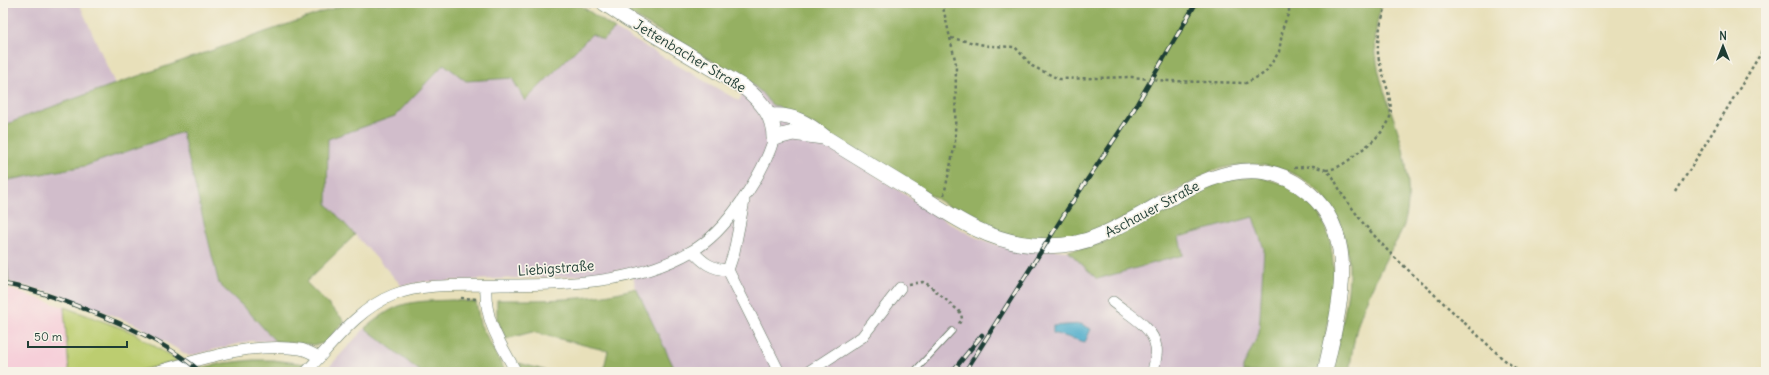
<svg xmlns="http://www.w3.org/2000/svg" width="1769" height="375" font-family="Delius,sans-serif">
<rect width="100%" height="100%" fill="#f7f3e8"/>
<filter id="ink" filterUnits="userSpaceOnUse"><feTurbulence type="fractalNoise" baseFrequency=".025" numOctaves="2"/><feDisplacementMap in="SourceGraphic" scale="8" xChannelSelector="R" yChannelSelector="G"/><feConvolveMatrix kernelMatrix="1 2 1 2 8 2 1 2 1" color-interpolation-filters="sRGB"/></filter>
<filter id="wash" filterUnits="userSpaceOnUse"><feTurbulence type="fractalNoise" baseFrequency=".012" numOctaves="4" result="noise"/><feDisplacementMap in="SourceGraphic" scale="16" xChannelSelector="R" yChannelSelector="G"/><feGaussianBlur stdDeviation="0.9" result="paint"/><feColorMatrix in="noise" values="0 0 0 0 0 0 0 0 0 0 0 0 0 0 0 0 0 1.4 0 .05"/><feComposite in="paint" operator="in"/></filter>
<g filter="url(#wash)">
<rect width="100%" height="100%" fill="#e8e0ba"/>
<path fill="#f6cfd9" d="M3,287L64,307L69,372H3Z"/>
<path fill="#d1bdcb" d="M3,3H79L115,84L24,117L3,126Z
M615,29L739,101L748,81L761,92L771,104L799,117L858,164L951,224L975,237L998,245L1068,251L1183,254L1178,238L1253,217L1264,248L1259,333L1243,367V372H676L636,288L631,269L574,276L422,282L402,286L327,204L328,139L395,116L444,64L466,81L512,78L525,100L592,34L603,40Z
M182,131L219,284L249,312L275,341H250L189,356L133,323L52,293L9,282L3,227V181L85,166Z
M365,328L421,372H333L328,368Z"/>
<path fill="#bccd70" stroke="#6e8552" d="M64,307L132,332L178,361L133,372H69Z"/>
<path fill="#95b062" stroke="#5a764b" d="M349,3H577L615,29L603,40L592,34L525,101L512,78L466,81L444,64L395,116L328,139L327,204L355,235L306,282L345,321L325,343L316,345L275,341L249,312L219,284L182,132L85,166L3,181V126L24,117L115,84Z
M613,3H1383C1358,66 1402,113 1407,174C1409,190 1409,209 1404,225C1401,235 1394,245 1388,255C1379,272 1366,300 1360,318C1354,335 1352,355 1349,372H1332C1338,340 1351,296 1349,264C1343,190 1286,149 1215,170L1098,232L1042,242L995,234L799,117L771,104L761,92L748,81L633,16Z
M1256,176L1294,187L1319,212L1330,238L1336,287L1318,372H1243V367L1259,333L1264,249L1253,217L1179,237L1183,255L1097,279L1068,251L1102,243L1214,182Z
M3,227L9,282L3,281Z
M636,288L676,372H603L608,351L532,332L506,339L497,320V300C543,300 592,301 636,288Z
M453,300L476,302L480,324L506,372H421L365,328C375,320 387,311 399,306C416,300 436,301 453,300Z
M253,360H273L306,364L298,372H204L200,368L224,363Z
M519,363L551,372H523Z"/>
<path fill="#4babca" stroke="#35747f" d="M1081,324L1091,329L1085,342L1053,333V326Z"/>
</g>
<g filter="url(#ink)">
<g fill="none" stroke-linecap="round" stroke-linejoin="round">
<defs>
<path id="lane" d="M914,372L952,331"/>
<path id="street" d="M744,201L734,252L728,270L779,372
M693,251C703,263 712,269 728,270
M486,286C484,321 500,342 516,372
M1113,302C1128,314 1153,326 1156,347C1158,354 1154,364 1153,372
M155,372C201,359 252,342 300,349C307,350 314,355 320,357
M306,372C332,345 357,309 393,295C426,282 467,286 501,285C566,285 635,284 692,251C712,240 728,221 741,202C755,182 767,162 774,138
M808,372L862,337L900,288"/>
<path id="secondary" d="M604,3L628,19L745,88C762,102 774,116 774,138L793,133L823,137
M771,116C793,114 809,124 826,138C856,156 886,175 916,193C953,217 989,242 1034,245C1056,247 1078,245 1098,236C1165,210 1240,132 1310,194C1362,239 1337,315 1325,372"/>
</defs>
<use href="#lane" stroke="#657663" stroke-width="7"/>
<use href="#street" stroke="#657663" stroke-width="12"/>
<use href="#secondary" stroke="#657663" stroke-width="16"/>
<path stroke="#657663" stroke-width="2.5" stroke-dasharray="3 3" stroke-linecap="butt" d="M585,3L592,7
M942,3L956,64L955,144L944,195
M951,38L989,46L1015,47L1032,66L1059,79L1132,77L1168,81L1246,83L1265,73L1279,52L1283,27L1289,12V3
M1294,168L1313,166L1326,170L1333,177L1342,194L1363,223L1389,252L1501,357L1520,372
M1326,170C1340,169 1350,159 1360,151C1370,144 1385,131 1389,120C1396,103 1380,72 1378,54C1377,36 1381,20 1387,3
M1676,192L1766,45
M909,284L923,282L929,285L961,313L962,319L958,325
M461,298L476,299"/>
<use href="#lane" stroke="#fff" stroke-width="5.5"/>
<use href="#street" stroke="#fff" stroke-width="11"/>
<use href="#secondary" stroke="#fff" stroke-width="15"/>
<defs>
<path id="rail" d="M3,284C31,288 59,299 85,309C126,325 167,343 201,372
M952,372L982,335
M965,372L1069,207L1130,116L1196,3"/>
</defs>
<use href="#rail" stroke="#1f3d34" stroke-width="4.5"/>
<use href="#rail" stroke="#f7f3e8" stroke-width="3" stroke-dasharray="9" stroke-linecap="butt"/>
</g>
</g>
<g text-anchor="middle" stroke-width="3.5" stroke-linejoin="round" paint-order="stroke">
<g font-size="14" fill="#1f3d34" stroke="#f7f3e8">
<text transform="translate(690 56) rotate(31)" y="5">Jettenbacher Straße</text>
<text transform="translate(1152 209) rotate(-28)" y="5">Aschauer Straße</text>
<text transform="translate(556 268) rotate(-4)" y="5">Liebigstraße</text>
</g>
</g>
<rect width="1769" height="375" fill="none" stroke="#f7f3e8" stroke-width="16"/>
<g transform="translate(1723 46)" stroke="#f7f3e8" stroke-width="3" paint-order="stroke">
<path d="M0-3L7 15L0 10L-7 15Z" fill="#1f3d34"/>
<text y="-6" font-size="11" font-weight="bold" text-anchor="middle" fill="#1f3d34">N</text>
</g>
<path d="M28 341v6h99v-6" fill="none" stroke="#1f3d34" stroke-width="2"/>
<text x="34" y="341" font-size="12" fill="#1f3d34" stroke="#f7f3e8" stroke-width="3" paint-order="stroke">50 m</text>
</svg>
